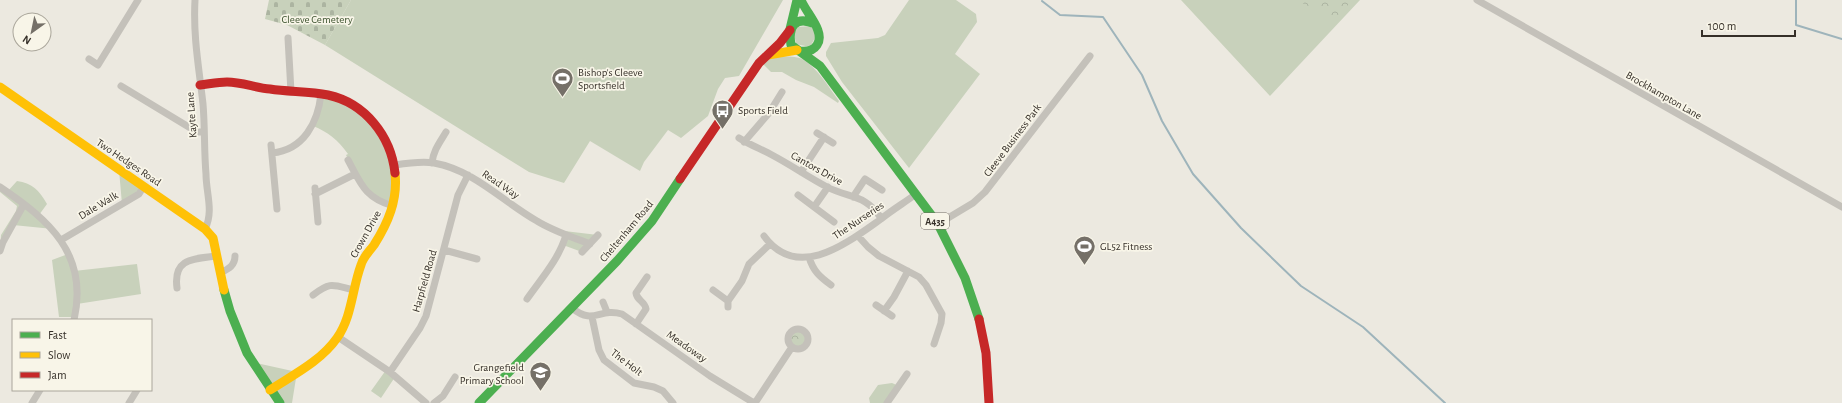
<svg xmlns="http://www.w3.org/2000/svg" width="1842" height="403" font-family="'Alegreya Sans',sans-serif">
<defs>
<pattern id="forest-crowns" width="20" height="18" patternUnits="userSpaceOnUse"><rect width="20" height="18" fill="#c8d1bb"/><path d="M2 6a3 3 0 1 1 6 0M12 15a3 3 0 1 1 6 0" fill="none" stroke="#acb4a1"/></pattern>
<pattern id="cemetery-stones" width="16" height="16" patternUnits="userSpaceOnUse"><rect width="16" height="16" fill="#c8d1bb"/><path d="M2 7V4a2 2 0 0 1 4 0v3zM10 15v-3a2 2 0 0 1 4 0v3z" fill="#acb4a1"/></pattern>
</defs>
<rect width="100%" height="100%" fill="#ece9e0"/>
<path fill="#c8d1bb" d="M351,0H783L739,76L725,78L718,89L708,116L681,138L668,130L644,162L640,171L590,141L564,183L529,172L325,45Z
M909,0H956L976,14L977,22L955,54L980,74L909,168L842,82L826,56V52L831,43L878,38L885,35Z
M1181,0H1360L1270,96Z
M810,26L817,34L810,47L796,44L794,33L798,27Z
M781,56C788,57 796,56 802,59C818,68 829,88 839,101L838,103L814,87L796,80L782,72H771L763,64L766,60Z
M321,94L355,106L390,149L393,206C371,200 356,175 346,155L348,154C338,140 328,132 313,126Z
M119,170L144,186L122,204Z
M17,181C32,183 39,190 47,204L39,215L53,229L13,225L0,251L1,235L16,211L17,206L0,192V187L7,192Z
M556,230L598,235L582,252L563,245L566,235Z
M68,254L74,271L137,264L141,294L77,304L75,317H59L52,260Z
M252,362L297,372L292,403H280Z
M386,370L395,377L381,398L371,391Z
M892,383L899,386L887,403H870L869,398L878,385Z"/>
<path fill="url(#forest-crowns)" d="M1297,0H1353L1333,20Z
M789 339a9 9 0 1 1 18 0a9 9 0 1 1-18 0Z"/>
<path fill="url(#cemetery-stones)" d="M269,0H351L325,45L287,25L265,19Z"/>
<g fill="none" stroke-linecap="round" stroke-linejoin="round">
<path stroke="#9eb4bb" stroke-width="2" d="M1796,0V25L1842,39
M1042,1L1060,15L1103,17L1142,75L1162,121L1193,174L1241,228L1301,286L1363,327L1445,403"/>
<path stroke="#c4c1ba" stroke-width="7" d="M195,0C193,37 199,68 203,104C205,127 204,151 206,174C206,193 214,211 205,229
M1477,0L1842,207
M288,38L291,92
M89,59L98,65L138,0
M121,86L197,132H204
M817,133L833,143
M739,138C750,145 761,149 772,155C791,165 808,177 827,187C851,199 865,194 881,218
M744,142L769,113L782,92
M271,145L277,209
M272,153C304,150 318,122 321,94
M348,160C361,184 365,198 393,206
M432,163C433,151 440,142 446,132
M395,165C408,163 421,161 434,163C474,170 503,202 537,221C553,231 572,237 590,244
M801,172L824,137
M0,187C49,220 89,254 74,320
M315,188L318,222
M315,194L355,174
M798,195L834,222
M853,197L865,179L882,190
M814,207L828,187
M938,224L973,203L985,192L1090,56
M764,236C798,282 847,243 881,219C892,210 904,203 916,194
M858,236L868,247L879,256L919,277L926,285L942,314L941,323L934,344
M61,240L139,194L144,186
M444,250L477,259
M0,251L3,242L24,204
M582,252L598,235
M809,257C813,271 820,277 831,285
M220,273C228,269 235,266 235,256
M177,288C173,258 193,259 217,256
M713,290L728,301
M313,295C331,281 333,285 354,290
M527,299C541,279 559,259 566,235
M603,302L607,312
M876,305L892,316
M728,307V301L742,281L749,264L770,244
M572,308C594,326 599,307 622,314L710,376L754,403
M884,311L894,297L908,271
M592,317L599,350L604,360L634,383L654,387L663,391L673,403
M636,324L646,309C645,301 637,301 636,293L647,277
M788 339a10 10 0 1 1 20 0a10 10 0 1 1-20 0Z
M338,337L390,372L420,328L426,316L458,195L468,175
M390,372L426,403
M32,403L40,390
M129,403L137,390
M434,403L443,396L455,377
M755,403L792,347
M887,403L907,374"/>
<path stroke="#4caf50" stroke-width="9" d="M815,24C795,15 788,27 791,45L820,66L938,224L965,278L979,319
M790,29L797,0
M800,51C807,52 813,51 817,45C826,32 806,13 801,0
M224,290L230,311L247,353L280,403
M479,403L617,261L652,221L680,179"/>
<path stroke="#ffc107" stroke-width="9" d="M768,55L797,50
M0,87L205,229L213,238L224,290
M270,390C293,375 321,361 337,338C352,317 352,289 361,265C363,257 369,252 374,245C388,223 398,200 395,173"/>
<path stroke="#c62828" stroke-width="9" d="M200,85C209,84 218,82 227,82C242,82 256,88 270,89C289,92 309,91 328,95C365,103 391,136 395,173
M680,179L759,63L780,43L790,30
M979,319L986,353L989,403"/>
</g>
<defs>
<symbol id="stadium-pin" viewBox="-11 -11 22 30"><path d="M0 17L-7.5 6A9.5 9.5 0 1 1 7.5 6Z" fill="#757068" stroke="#f8f5e8"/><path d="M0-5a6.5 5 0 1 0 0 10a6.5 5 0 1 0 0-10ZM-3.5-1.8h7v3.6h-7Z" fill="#fff"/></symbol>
<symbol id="bus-pin" viewBox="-11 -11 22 30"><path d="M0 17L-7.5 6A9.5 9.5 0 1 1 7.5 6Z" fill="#757068" stroke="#f8f5e8"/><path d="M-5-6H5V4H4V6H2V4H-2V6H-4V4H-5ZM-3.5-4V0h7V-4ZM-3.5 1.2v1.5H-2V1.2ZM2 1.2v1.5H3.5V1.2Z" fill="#fff"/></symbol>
<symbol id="school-pin" viewBox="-11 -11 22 30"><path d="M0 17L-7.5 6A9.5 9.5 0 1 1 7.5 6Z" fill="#757068" stroke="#f8f5e8"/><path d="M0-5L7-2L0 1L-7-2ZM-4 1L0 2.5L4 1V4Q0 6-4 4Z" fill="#fff"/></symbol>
</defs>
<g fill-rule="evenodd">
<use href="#stadium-pin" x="550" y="66" width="25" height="34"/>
<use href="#bus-pin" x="710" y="98" width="25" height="34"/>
<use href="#stadium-pin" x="1072" y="234" width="25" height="34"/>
<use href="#school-pin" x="528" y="360" width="25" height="34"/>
</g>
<g text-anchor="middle" stroke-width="3.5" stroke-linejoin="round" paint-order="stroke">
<rect fill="#f8f5e8" stroke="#706a62" stroke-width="1" x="921" y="213" width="28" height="16" rx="3"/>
<g font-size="10" font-weight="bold" fill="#352f28">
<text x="935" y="225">A435</text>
</g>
<g font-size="11" fill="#3c522e" stroke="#f8f5e8">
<text x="317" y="23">Cleeve Cemetery</text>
</g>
<g font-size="11" fill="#352f28" stroke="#f8f5e8" text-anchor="start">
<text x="578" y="76">Bishop's Cleeve<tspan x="578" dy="13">Sportsfield</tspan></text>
<text x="738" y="114">Sports Field</text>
<text x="1100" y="250">GL52 Fitness</text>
<text x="524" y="371" text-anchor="end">Grangefield<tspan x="524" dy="13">Primary School</tspan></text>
</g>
<g font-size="11" fill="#352f28" stroke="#f8f5e8">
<text transform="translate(1664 95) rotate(30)" y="4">Brockhampton Lane</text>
<text transform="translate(191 115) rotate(-94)" y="4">Kayte Lane</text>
<text transform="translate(1012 140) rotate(-53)" y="4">Cleeve Business Park</text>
<text transform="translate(129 162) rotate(34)" y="4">Two Hedges Road</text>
<text transform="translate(817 168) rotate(29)" y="4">Cantors Drive</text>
<text transform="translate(501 184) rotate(34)" y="4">Read Way</text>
<text transform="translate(98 205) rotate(-31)" y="4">Dale Walk</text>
<text transform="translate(858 220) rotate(-34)" y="4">The Nurseries</text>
<text transform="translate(626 231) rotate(-50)" y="4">Cheltenham Road</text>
<text transform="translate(365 234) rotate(-61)" y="4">Crown Drive</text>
<text transform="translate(424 281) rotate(-74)" y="4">Harpfield Road</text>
<text transform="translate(687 346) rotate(35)" y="4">Meadoway</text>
<text transform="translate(627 362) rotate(37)" y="4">The Holt</text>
</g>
</g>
<rect x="12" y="319" width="140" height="72" fill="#f8f5e8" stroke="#aaa69b"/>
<rect x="20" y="332" width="20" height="6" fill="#4caf50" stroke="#aaa69b"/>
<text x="48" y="339" font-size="12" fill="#352f28">Fast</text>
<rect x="20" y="352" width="20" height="6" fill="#ffc107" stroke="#aaa69b"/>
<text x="48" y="359" font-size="12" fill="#352f28">Slow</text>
<rect x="20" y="372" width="20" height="6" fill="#c62828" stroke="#aaa69b"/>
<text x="48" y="379" font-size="12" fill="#352f28">Jam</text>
<g transform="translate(32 32) rotate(213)"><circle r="19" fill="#f8f5e8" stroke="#aaa69b"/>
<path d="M0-3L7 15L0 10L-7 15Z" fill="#757068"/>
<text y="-6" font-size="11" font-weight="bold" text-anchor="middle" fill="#352f28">N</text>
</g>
<path d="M1702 30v6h93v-6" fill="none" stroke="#352f28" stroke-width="2"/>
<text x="1708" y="30" font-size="12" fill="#352f28" stroke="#f8f5e8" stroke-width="3" paint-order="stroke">100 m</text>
</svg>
